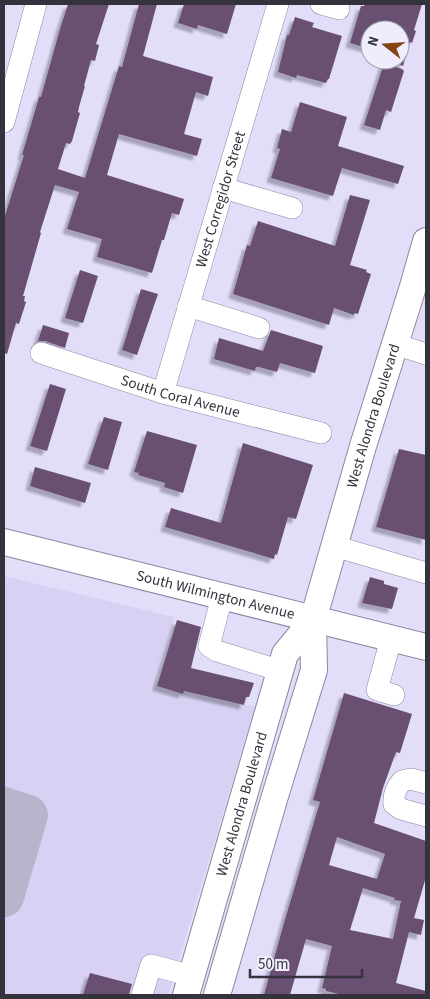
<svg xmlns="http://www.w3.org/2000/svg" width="430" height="999" font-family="'Source Sans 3',sans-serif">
<defs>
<filter id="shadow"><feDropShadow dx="-4.5" dy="4.5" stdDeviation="1" flood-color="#0004"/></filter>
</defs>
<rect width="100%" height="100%" fill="#e2ddf9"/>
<path fill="#d8d1f3" d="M4,576L174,617L156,684L255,707L168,995H4Z"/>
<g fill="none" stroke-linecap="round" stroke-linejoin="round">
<path stroke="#b8b4cc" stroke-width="40" d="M4,807L28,815L4,897"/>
</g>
<path fill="#694f72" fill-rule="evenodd" filter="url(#shadow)" d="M68,4H109L96,44L99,45L95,61L91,60L84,86H85L79,107L78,112L80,113L72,141L70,144L66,143L58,169L85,178L119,66L122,67L139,4H157L143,56L213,77L208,96L196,92L184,134L202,139L197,156L119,134L107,175L184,199L179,215L172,213L164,240H162L152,273L97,257L102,239L67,229L79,192L55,185L40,232L41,233L23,296H25L24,301L26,302L19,324L16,323L7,354L4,353V219L24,155H22L35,111L39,97H41L60,29Z
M184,4H236L227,34L198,25L197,29L178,23Z
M365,4H422L414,30L416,31L412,43L410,42L403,66L400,65V30H370V49L350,43L361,6H364Z
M295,17L314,23L312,27L342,36L329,79H328L326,83L297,75L296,78L278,72L287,35H289Z
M384,63L402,69L404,71L391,112L386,110L380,130L364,125Z
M300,102L347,117L338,146L404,166L398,184L342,168L333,196L271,178L280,149L277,148L282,129L291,132Z
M350,195L370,200L350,265L367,270L366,272L371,274L358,314L354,313V315L334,308L329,325L233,294L247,245L250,246L258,221L335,246Z
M80,270L98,276L83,323L65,318Z
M141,289L158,294L137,355L122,350Z
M43,325L69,333L65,348L45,341H38Z
M271,330L323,346L315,373L280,363L277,372L259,367H256L255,371L214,359L219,338L263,351Z
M50,384L66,389L47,451L30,446Z
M104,417L122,422L108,470L88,464Z
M147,431L197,445L183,493L164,487L165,483L138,475L139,473L134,472Z
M243,443L313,465L296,519L288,517L277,555L275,554L274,559L165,527L171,508L221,523Z
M399,449L426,455V540L376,527Z
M35,467L91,483L85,503L30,486Z
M370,577L384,581V584L398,588L392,609L362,603Z
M177,620L201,627L191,668L254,683L249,697H246L244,705L184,691L183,694L157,686Z
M344,693L412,714L400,753L396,752L383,788L374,823L426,841V877L414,918L424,920L421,935L409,932L396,983L426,991L425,995H343L326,991V989L322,988L332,946L306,939L290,995H264L284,923L320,802L313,800ZM337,837L385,854L377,879L329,865ZM363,888L395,898L394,900L401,901L393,939L350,930Z
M90,973L132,984L129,995H83Z"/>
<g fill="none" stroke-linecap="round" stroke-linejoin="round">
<defs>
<g id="minor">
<path d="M321,4L339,9"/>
<path d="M4,122L36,4"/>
<path d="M223,188L292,208"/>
<path d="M188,306L259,328"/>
<path d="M395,344L426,354"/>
<path id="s1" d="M41,353L163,393L321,433"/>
<path id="s2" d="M163,393L278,4"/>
<path d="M334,546L426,573"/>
<path d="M222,597L209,646L217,651L281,671"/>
<path d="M391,639L377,690L394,695"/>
<path d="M426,783L411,779L402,781C396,788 393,795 394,804L401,809L426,816"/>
<path d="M142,995L151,965L192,976"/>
</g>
<g id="major">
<path id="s3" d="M4,542L426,647"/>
<path id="s4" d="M186,995L285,654L313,620"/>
<path id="s5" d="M217,995L275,796L314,670L313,620L363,446L412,290L426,241"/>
</g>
</defs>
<use href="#minor" stroke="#8d88a2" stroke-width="22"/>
<use href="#major" stroke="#8d88a2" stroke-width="28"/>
<use href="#minor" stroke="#fff" stroke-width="21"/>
<use href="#major" stroke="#fff" stroke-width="26"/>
</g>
<g text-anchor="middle" stroke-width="5" stroke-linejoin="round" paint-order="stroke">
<g font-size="15" fill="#34333d" stroke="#efecfd">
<text dy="5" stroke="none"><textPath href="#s2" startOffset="202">West Corregidor Street</textPath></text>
<text dy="5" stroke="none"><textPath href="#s1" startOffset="146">South Coral Avenue</textPath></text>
<text dy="5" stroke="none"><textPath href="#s5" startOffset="602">West Alondra Boulevard</textPath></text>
<text dy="5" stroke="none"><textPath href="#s3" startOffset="218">South Wilmington Avenue</textPath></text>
<text dy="5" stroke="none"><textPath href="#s4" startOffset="199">West Alondra Boulevard</textPath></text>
</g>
</g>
<rect width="430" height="999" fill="none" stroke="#34333d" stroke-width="10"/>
<g transform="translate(385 45) rotate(287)"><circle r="24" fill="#efecfd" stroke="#a4a2b0"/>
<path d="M0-4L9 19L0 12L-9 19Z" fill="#854311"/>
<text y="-8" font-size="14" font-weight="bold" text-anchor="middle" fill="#34333d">N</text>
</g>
<path d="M250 969v8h112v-8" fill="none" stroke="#34333d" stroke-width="2.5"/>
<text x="258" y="969" font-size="15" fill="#34333d" stroke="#efecfd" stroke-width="4" paint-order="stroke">50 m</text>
</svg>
